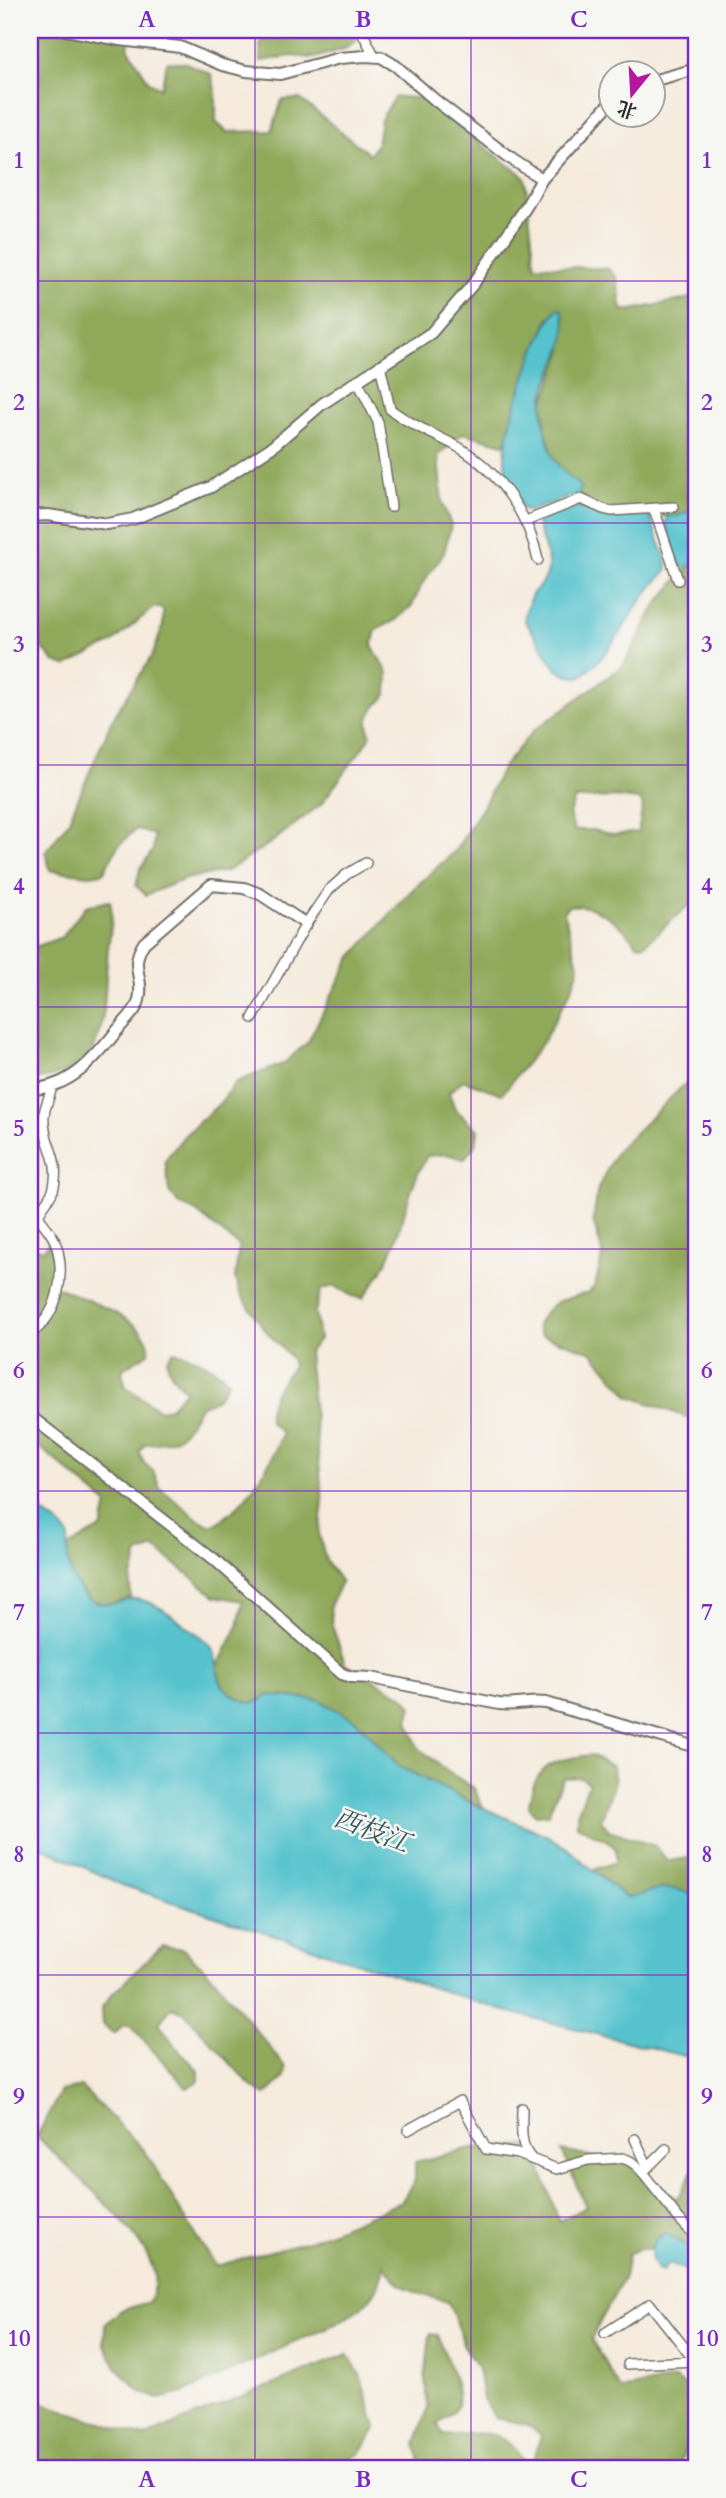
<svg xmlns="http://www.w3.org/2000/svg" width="726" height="2498" font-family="Cardo,'Noto Serif SC',serif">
<rect width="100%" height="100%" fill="#f6f6f2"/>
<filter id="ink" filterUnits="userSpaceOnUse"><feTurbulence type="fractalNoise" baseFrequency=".0143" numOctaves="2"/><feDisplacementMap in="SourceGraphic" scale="14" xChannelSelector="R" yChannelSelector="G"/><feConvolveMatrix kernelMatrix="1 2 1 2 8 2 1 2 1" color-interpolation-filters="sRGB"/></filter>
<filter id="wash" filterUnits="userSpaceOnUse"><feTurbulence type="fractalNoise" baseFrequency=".00686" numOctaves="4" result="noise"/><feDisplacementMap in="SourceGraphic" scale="28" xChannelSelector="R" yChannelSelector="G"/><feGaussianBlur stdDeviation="1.57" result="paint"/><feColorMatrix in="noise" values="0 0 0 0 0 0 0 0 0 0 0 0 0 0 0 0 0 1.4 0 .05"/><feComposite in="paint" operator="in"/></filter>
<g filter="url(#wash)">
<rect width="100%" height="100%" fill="#f5eadb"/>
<path fill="#8fa85a" stroke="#5d6a42" stroke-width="2" fill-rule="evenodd" d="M30,30H133L128,47L149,82L161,88L167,62L186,63L211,74L216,93V122L227,132L272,131L282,100L300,99L369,154L377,144L381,119L395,97L420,98L525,177L535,265L609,269L617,278L622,310H632L696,297V509L677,516L650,517L641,514L612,517L580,507L578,494L581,488L565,474L553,458L546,430L543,404L563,350L549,318C533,360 515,401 507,445L463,433L438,456L442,502L451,525L444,553L422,584L412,606L396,620L376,630L372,646L388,673L387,694L372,711L368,721L370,738L321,804L272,842L227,871L185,879L146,895L136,886L140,869L153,850L154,835L136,829L118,846L103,873L89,875L50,870L46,852L68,822L113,718L153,654L163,625V609L154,607L112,643L66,666L54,662L30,633Z
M265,30H366L347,48L315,58L291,56L261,61L260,45Z
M696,563V899L644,945L637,944C621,924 595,902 568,906L564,912L579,968L572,988L543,1042L502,1094L463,1080L449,1093L455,1109L478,1130L476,1144L464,1159L446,1154L427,1156C410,1184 405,1215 394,1245C387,1264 375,1283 363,1298L352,1296L335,1286L321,1289L315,1312L319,1339L308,1353L323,1503L319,1534L326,1561L341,1582L330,1606L332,1625L345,1663L404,1697L412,1706L408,1721L418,1747L445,1770L474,1788L483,1808L400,1767L379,1745L319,1700L268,1695L259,1702L248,1704L222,1687L216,1669L238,1626L243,1601L215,1596L155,1548L138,1554L130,1585L131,1598L111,1604L92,1601L81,1590L68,1571L67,1548L102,1527L107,1504L30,1439V1246L44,1250L50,1240L52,1244L54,1286C77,1297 155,1320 149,1353L124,1368L122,1373L126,1387L159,1410L169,1408L186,1390C175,1381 168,1373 167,1359L174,1351C195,1357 214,1365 228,1381C222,1395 216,1401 201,1405C182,1435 183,1442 145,1444L139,1452L144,1463L153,1471L160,1488L198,1519L211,1526C242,1512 272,1464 282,1433L269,1421C267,1399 280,1383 293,1366L291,1358L264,1329L240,1293L235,1279L239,1246L195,1211L179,1204L169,1191L165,1160L184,1136L220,1103L236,1082L283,1064L308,1042L350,959L409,893L455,851L484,805L503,767L533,731L623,666L656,605L687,568ZM613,797L639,800L643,805L638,832L614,835L593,830H574L569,814L575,799Z
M110,901C114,918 110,932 108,949C104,980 109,1044 81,1064C67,1074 47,1078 30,1081V952L32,948L62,937L86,906Z
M696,1073V1416L686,1417L629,1396L592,1352L541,1335L537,1325L543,1314L556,1302L589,1292L595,1286L603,1254L593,1221L598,1188L617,1150Z
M591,1755L612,1766L615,1782L601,1820L609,1830L655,1846L668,1861L696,1857V1897L688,1892L650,1891L637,1898L625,1897L593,1870L616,1862V1849L608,1841L577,1825V1814L589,1783L581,1777L563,1778L548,1814L535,1815L529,1807C533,1765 553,1760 591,1755Z
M162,1946L183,1949L214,1978L286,2068L285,2077L265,2095L251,2086L184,2012L172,2007L159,2023L175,2046L199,2071V2081L187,2088L130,2025H123L115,2034L102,2024L101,2009L111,1995Z
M81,2087L145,2151L184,2217L216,2266L311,2240L401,2202L415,2180V2162L472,2148L532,2145L559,2221L586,2207L562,2151L626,2164L678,2199L696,2163V2251L666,2234L660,2236L650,2249H639L628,2254L624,2277L591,2339L621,2390L675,2379L696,2393V2417L680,2465L686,2468H421L416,2444L428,2408L425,2379L430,2334L438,2335C443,2350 461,2390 457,2405C454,2414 444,2419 437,2423L443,2435C468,2438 486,2425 508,2443C516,2448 518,2458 526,2464L533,2463L541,2435L526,2424L495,2418L483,2399L478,2369L463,2345L460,2331L448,2302C420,2294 399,2292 384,2264C380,2296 364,2307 337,2323L183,2393L159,2399L140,2392L116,2367L104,2343L105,2325L120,2311L149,2302C154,2290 157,2279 152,2266C137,2224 69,2171 37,2136L61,2091Z
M348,2354L360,2375L376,2427L360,2454L327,2468H30V2399L144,2437Z"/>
<path fill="#55c2cd" stroke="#40767c" stroke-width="2" d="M561,308C576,343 547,369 543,402C542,414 545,428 548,440C550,447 551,454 555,460C562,472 573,478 581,488L578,494L529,511L523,509C516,495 506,480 505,464C503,431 536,335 557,309Z
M574,506L612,517L641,514L650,517L667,563L666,572C632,602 618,651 580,677L568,676L557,670L524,619C526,611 528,601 533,593C539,586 547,580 548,570C550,553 539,538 537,521Z
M696,509V563L687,568L679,564L665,523L669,515L677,516Z
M30,1503L61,1526L69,1536C64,1564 74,1604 109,1604C123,1604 129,1595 145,1601C159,1605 174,1617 186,1626C194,1632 205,1638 211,1646C224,1669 208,1682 240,1699C252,1706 258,1703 268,1695L319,1700L357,1721L400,1767L474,1804L546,1835L567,1848L625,1897C639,1898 640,1894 652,1891C667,1887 683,1889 696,1897V2059L498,2009L122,1885L30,1841Z
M666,2234L696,2251V2275L672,2264L666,2266L663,2271L657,2269C647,2255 649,2240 666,2234Z"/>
</g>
<g filter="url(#ink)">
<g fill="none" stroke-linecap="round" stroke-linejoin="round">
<defs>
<path id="minor" d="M361,30L375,57
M380,365L390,409C411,426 437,435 460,448C499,472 529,515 538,560
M357,380L378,422L391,507
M654,509L678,580
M526,521L581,499L603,509L611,511L674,507
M253,1018L306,924L329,890L347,874L366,863
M30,1334C58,1316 66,1276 56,1244C53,1234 44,1225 38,1216C41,1206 52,1198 54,1187C60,1158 46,1148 44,1123C42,1110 50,1098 52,1086
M522,2108C522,2124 519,2144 530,2157
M408,2130L460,2101L486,2149L518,2154L557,2169L588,2160L623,2158L630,2161L637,2166L680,2220L696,2236
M635,2139L648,2167
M642,2173L666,2149
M605,2333L650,2304L695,2361
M628,2364L696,2361"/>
<path id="tertiary" d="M66,30L120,40L180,47L222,65L246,71L280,74L340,58L365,56L381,57L396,66L435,100L513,160L542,179L610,103
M652,81L696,69
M30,516L48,515L107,524L133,519L211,487L272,447L322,404L431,333L474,283L526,207L542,179
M30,1089C71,1089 97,1056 120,1027C127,1019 137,1010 139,1000C145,976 128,968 144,943L211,885L244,888L260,894L306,924
M30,1416L214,1559L342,1674L352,1677L371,1678L499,1704C516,1706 529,1701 546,1703L696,1747"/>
</defs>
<use href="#minor" stroke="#726e69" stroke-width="12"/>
<use href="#tertiary" stroke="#726e69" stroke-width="14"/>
<use href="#minor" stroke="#fff" stroke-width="9"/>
<use href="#tertiary" stroke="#fff" stroke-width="10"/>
</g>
</g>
<path fill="none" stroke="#7b2cbf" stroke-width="2" stroke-opacity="0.55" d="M255,30V2468M471,30V2468M30,281H696M30,523H696M30,765H696M30,1007H696M30,1249H696M30,1491H696M30,1733H696M30,1975H696M30,2217H696"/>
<g text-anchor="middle" stroke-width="5" stroke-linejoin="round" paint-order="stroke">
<g font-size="26" font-style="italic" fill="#38585c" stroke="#f6f6f2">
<text transform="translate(372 1830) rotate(21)" y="9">西枝江</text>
</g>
</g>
<rect width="726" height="2498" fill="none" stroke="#f6f6f2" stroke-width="77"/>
<g transform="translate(632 94) rotate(198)"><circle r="33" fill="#f6f6f2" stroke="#a5a5a2" stroke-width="2"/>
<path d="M0-5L12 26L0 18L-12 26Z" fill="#b5179e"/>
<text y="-10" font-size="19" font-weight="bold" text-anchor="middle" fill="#2b2b2b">北</text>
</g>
<rect x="38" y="38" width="650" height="2422" fill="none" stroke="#7b2cbf" stroke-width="2.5"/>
<g font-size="23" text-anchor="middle" font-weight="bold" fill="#7b2cbf">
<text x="147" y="27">A</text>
<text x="363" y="27">B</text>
<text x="579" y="27">C</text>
<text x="19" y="168">1</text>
<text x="707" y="168">1</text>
<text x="19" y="410">2</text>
<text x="707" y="410">2</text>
<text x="19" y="652">3</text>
<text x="707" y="652">3</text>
<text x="19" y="894">4</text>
<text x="707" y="894">4</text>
<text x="19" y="1136">5</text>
<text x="707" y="1136">5</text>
<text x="19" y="1378">6</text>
<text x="707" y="1378">6</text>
<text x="19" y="1620">7</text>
<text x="707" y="1620">7</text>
<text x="19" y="1862">8</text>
<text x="707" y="1862">8</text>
<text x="19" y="2104">9</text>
<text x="707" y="2104">9</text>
<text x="19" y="2346">10</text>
<text x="707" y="2346">10</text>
<text x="147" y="2487">A</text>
<text x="363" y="2487">B</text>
<text x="579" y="2487">C</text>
</g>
</svg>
